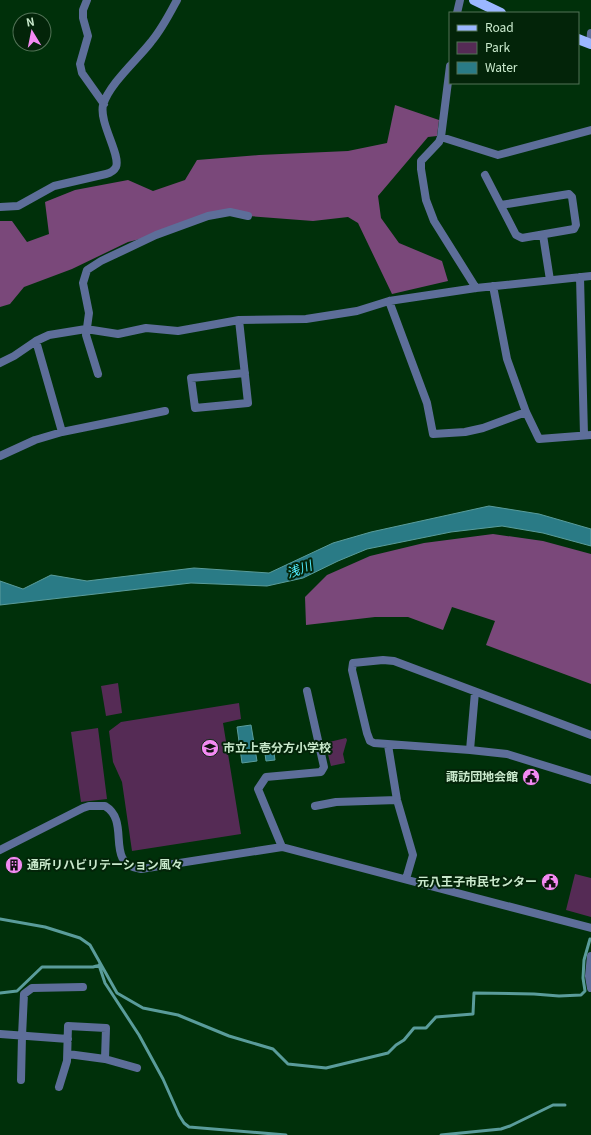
<svg xmlns="http://www.w3.org/2000/svg" width="591" height="1135" font-family="Georgia,'Noto Sans JP',serif">
<rect width="100%" height="100%" fill="#00300a"/>
<path fill="#552b55" d="M118,683L122,713L106,716L101,686Z
M239,703L241,719L223,723L241,834L132,851L122,782L113,762L109,731L121,722Z
M98,728L107,799L81,802L71,732Z
M346,738L347,740L343,754L345,763L331,766L325,743Z
M575,874L591,878V917L566,910Z"/>
<path fill="#7a487a" d="M395,105L439,120L437,136L428,137L378,196L381,218L399,243L442,261L448,281L392,294L358,223L348,217L313,221L248,216L230,212L156,235L128,242L72,269L24,287L10,304L0,307V221H12L27,242L49,234L45,202L75,190L128,180L153,191L185,180L197,160L259,155L348,151L387,143Z
M493,534L543,541L591,554V684L486,645L495,621L452,607L443,630L408,617H375L306,625L305,597L327,575L370,556L424,543Z"/>
<path fill="#2a7b86" stroke="#5a9c9b" d="M489,506L539,514L591,529V546L543,533L502,526L451,532L367,549L338,561L303,578L267,586L191,583L0,605V581L23,589L51,575L87,581L194,568L269,573L333,543L371,532Z
M251,725L257,761L242,763L237,727Z
M273,745L275,760L266,761L264,746Z"/>
<g fill="none" stroke-linecap="round" stroke-linejoin="round">
<path stroke="#5a9c9b" stroke-width="3" d="M0,919L45,927L80,938L90,945L117,993L143,1008L178,1015L229,1036L273,1049L288,1064L326,1068L388,1053L396,1045L404,1040L414,1028H426L436,1017L473,1014L474,993L534,994L559,996L581,995L585,991L583,978L584,960L590,939
M99,965L105,983L139,1035L163,1079L179,1115L184,1123L189,1127L286,1135
M0,993L17,991L42,967H93L100,965
M441,1135L501,1129L510,1126L553,1105H565"/>
<path stroke="#5d6e99" stroke-width="8" d="M87,0L83,10V18L88,36L80,64L82,73L104,104
M457,13L460,0
M590,44L591,33
M450,66L441,137L439,142L421,161V169L426,200L434,221L476,288
M441,137L498,155L591,130
M485,175L516,235L522,238L574,229L576,225L572,197L569,194L501,205
M0,207L18,206L54,186L106,174C110,173 114,171 116,167C121,155 99,123 103,105C109,84 138,59 151,42C162,29 169,15 177,0
M543,235L550,280
M580,277L584,435
M493,286L507,359L526,412L539,439L591,435
M389,301L427,403L433,434L465,432L483,428L526,412
M239,320L248,403L195,408L191,378L245,373
M36,341L62,432
M0,363L14,356L36,341L49,335L86,329L118,334L146,328L178,331L239,320L306,319L357,311L389,301L476,288L591,276
M98,374L86,335L89,313L83,283L87,270L101,261L156,235L208,216L230,212L248,216
M0,456L35,440L62,432L165,411
M591,735L394,661L383,660L353,663L352,670L367,733L370,741L374,743L470,750L507,754L591,780
M388,745L397,800L413,855L406,879
M470,750L475,692
M315,806L336,802L397,800
M282,847L258,789L266,777L321,772L324,767L307,691
M0,850L83,808L89,806H105C132,822 103,864 141,869L282,847L591,928
M591,956L589,976L591,988
M0,1034L68,1039
M68,1054L105,1059L137,1068
M21,1080L22,1036L24,994L32,988L83,987
M59,1087L67,1061L68,1026L106,1028L105,1059"/>
<path stroke="#9bb7ff" stroke-width="10" d="M474,0L501,13
M578,39L591,44"/>
</g>
<defs>
<symbol id="school-disc" viewBox="-11 -11 22 22"><circle r="9.5" fill="#f38af2" stroke="#032409"/><path d="M0-5L7-2L0 1L-7-2ZM-4 1L0 2.5L4 1V4Q0 6-4 4Z" fill="#111"/></symbol>
<symbol id="civic-disc" viewBox="-11 -11 22 22"><circle r="9.5" fill="#f38af2" stroke="#032409"/><path d="M-.6-6.5H3V-4.5H.6V-3L4-1V1h2V6H-6V1h2V-1L-.6-3ZM-1.2 2.5V6h2.4V2.5Z" fill="#111"/></symbol>
<symbol id="building-disc" viewBox="-11 -11 22 22"><circle r="9.5" fill="#f38af2" stroke="#032409"/><path d="M-4-6H4V6H1V3H-1V6H-4ZM-2.5-4.3h1.7v1.8h-1.7ZM.8-4.3h1.7v1.8H.8ZM-2.5-1h1.7V.8h-1.7ZM.8-1h1.7V.8H.8Z" fill="#111"/></symbol>
</defs>
<g fill-rule="evenodd">
<use href="#school-disc" x="200" y="738" width="20" height="20"/>
<use href="#civic-disc" x="521" y="767" width="20" height="20"/>
<use href="#building-disc" x="4" y="855" width="20" height="20"/>
<use href="#civic-disc" x="540" y="872" width="20" height="20"/>
</g>
<g text-anchor="middle" stroke-width="4" stroke-linejoin="round" paint-order="stroke">
<g font-size="12" font-weight="bold" fill="#c9e9cc" stroke="#032409" text-anchor="start">
<text x="223" y="752">市立上壱分方小学校</text>
<text x="518" y="781" text-anchor="end">諏訪団地会館</text>
<text x="27" y="869">通所リハビリテーション風々</text>
<text x="537" y="886" text-anchor="end">元八王子市民センター</text>
</g>
<g font-size="13" font-style="italic" fill="#51e9fc" stroke="#032409">
<text transform="translate(299 569) rotate(-20)" y="5">浅川</text>
</g>
</g>
<rect x="449" y="12" width="130" height="72" fill="#032409" stroke="#527357"/>
<rect x="457" y="25" width="20" height="6" fill="#9bb7ff" stroke="#527357"/>
<text x="485" y="32" font-size="12" fill="#c9e9cc">Road</text>
<rect x="457" y="42" width="20" height="12" fill="#552b55" stroke="#527357"/>
<text x="485" y="52" font-size="12" fill="#c9e9cc">Park</text>
<rect x="457" y="62" width="20" height="12" fill="#2a7b86" stroke="#527357"/>
<text x="485" y="72" font-size="12" fill="#c9e9cc">Water</text>
<g transform="translate(32 32) rotate(350)"><circle r="19" fill="#032409" stroke="#527357"/>
<path d="M0-3L7 15L0 10L-7 15Z" fill="#f38af2"/>
<text y="-6" font-size="11" font-weight="bold" text-anchor="middle" fill="#c9e9cc">N</text>
</g>
</svg>
